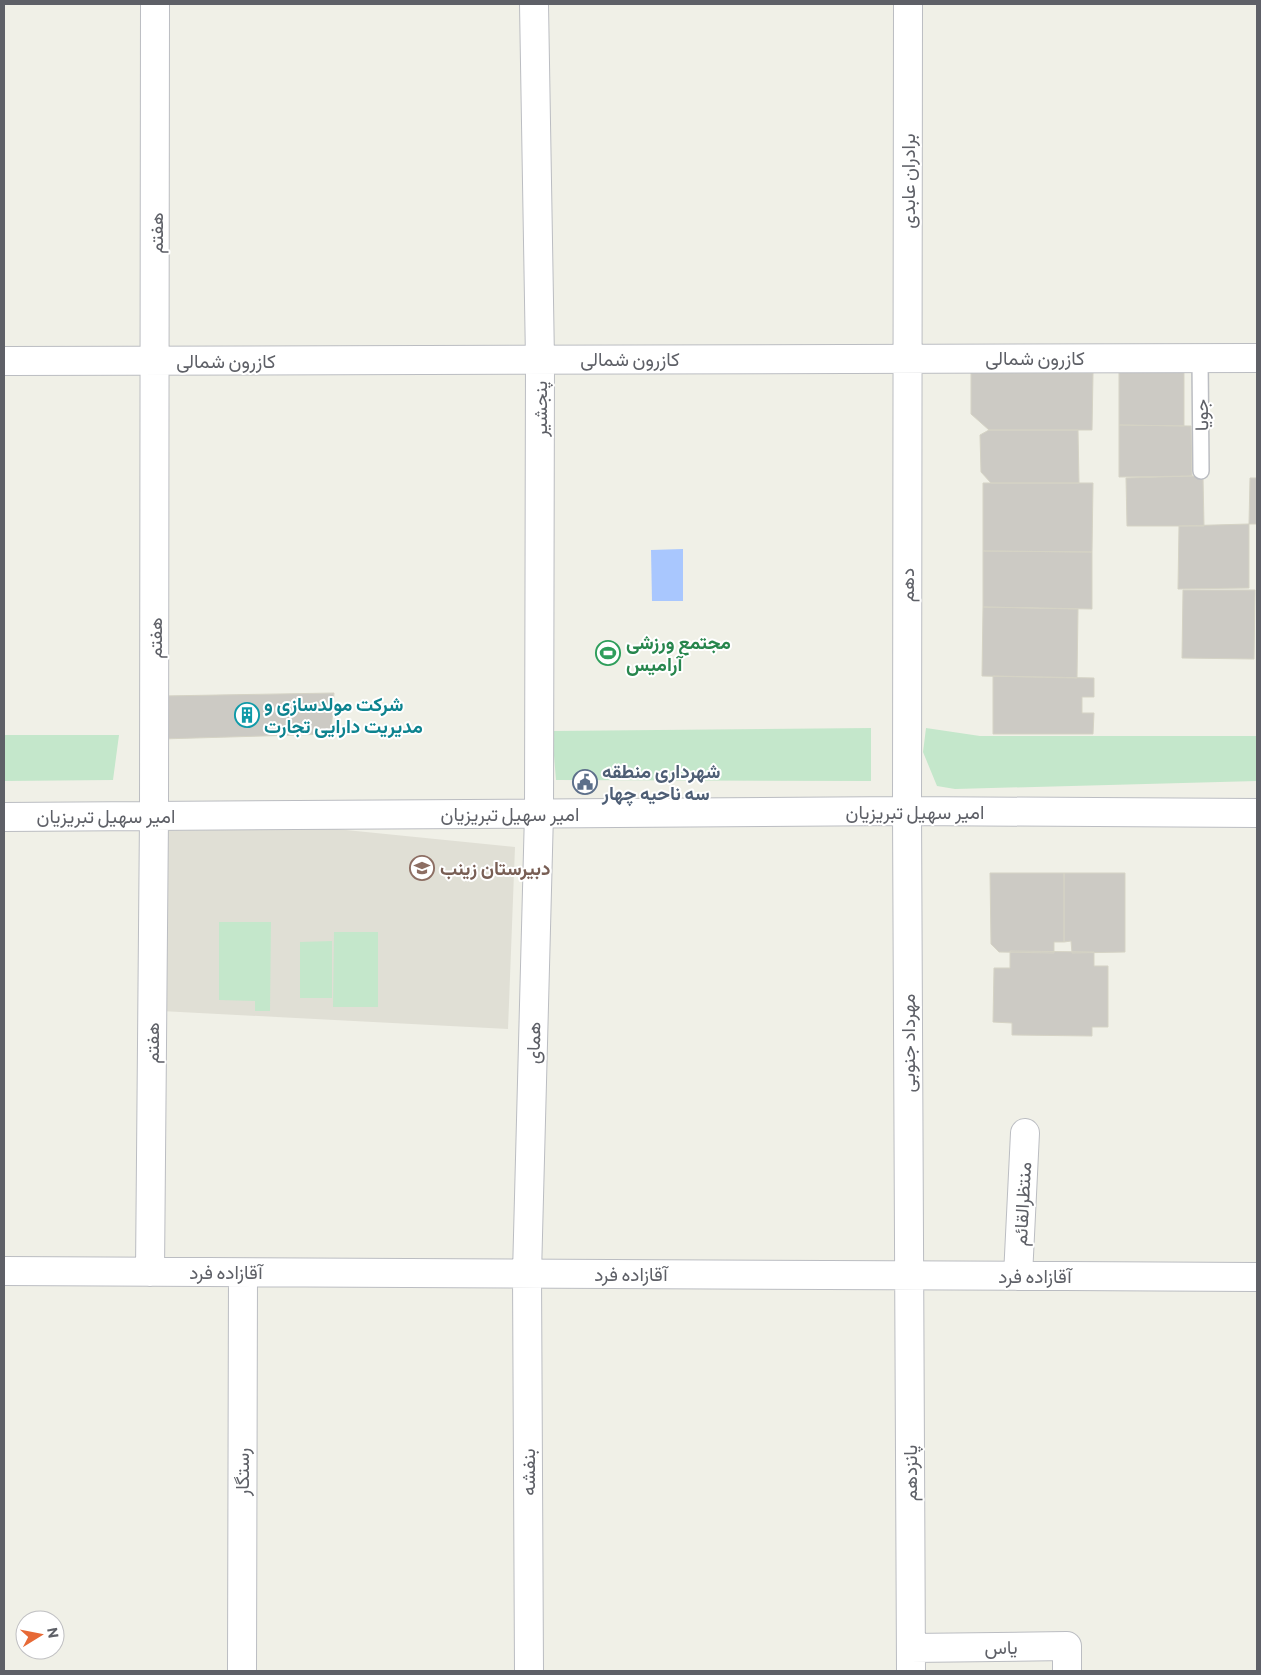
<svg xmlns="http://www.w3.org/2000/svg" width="1261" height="1675" font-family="Commissioner,Vazirmatn,sans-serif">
<rect width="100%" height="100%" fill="#f0f0e7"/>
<path fill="#e0dfd5" d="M326,828L515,847L508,1029L161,1011L160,831Z"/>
<path fill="#c4e7cb" d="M871,728V781L556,780L552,731Z
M926,728L980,736H1257V781L955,789L937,786L923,752Z
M4,735H119L113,780L4,781Z
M219,922H271L270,1011H255V1001L219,1000Z
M334,932H378V1007H333Z
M332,941V998H300V942Z"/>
<path fill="#a9c7fe" d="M683,549V601H652L651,550Z"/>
<path fill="#cccac4" stroke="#d5d3c5" d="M1119,372H1184V426L1119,425Z
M971,373H1093L1092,430H989L971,414Z
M1119,425L1191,426L1192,476L1119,477Z
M989,430H1078L1079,483H991L981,472L980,435Z
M1192,476L1203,477L1204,526H1127L1126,478Z
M1250,478H1257V524H1249Z
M983,483H1093L1092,552L983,551Z
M1249,524V588L1178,589L1179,526Z
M983,551L1092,552V609L983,607Z
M1183,590H1255L1254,659L1182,658Z
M983,607L1078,609L1077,678L982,676Z
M993,676L1094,678V697H1082V713H1094L1093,734H993Z
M334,693L331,734L161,739L162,696Z
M990,873H1064V942H1054V953L999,952L991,944Z
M1064,873H1125V952L1072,953L1071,941L1064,942Z
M1010,951L1094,952V966H1108V1027H1092V1036L1012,1035V1023L993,1022L994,968H1010Z"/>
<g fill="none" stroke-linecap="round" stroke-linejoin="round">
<defs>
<path id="lane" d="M1200,358L1201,471"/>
<path id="street" d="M908,4L907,811L911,1671
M4,361L1257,358
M4,817L907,811L1257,813
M4,1271L1257,1277
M150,1272L154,816L155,4
M1018,1276L1025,1133
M911,1648L1067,1646V1671
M242,1671L243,1273
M529,1671L527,1274L539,813L540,360L534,4"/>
</defs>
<use href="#lane" stroke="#bbbdc2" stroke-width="18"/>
<use href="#street" stroke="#bbbdc2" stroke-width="30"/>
<use href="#lane" stroke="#fff" stroke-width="15"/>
<use href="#street" stroke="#fff" stroke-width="28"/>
</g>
<defs>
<symbol id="stadium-ring" viewBox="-11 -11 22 22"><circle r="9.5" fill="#fff" stroke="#2e9e5b" stroke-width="1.5"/><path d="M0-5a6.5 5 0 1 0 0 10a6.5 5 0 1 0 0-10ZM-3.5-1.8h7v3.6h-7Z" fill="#2e9e5b"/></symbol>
<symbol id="building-ring" viewBox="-11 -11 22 22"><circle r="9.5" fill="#fff" stroke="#0f9aa8" stroke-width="1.5"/><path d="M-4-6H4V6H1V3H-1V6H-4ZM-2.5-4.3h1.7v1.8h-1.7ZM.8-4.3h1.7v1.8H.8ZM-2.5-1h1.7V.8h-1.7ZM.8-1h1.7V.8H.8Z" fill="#0f9aa8"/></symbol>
<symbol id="civic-ring" viewBox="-11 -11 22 22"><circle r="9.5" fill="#fff" stroke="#5c6f8a" stroke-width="1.5"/><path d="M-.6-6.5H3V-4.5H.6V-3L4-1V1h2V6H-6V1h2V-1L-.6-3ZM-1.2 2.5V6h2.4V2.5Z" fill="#5c6f8a"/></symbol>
<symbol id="school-ring" viewBox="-11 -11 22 22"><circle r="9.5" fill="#fff" stroke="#8d6e63" stroke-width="1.5"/><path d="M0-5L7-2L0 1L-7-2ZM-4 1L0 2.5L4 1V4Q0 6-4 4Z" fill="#8d6e63"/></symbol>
</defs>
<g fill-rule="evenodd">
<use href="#stadium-ring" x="594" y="639" width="28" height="28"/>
<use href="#building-ring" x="233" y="701" width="28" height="28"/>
<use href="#civic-ring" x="571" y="768" width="28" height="28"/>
<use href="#school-ring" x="408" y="854" width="28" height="28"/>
</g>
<g text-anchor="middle" stroke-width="4" stroke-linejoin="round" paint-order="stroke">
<g font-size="19" fill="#5e6067" stroke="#fff">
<text transform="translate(908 181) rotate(-90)" y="7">برادران عابدی</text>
<text transform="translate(156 233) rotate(-90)" y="7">هفتم</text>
<text x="1035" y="365">کازرون شمالی</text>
<text x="630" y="366">کازرون شمالی</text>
<text x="226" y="368">کازرون شمالی</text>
<text transform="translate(540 409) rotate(-90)" y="7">پنجشیر</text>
<text transform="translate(1201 415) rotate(-91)" y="7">جویا</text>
<text transform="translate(907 585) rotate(-90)" y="7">دهم</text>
<text transform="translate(155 638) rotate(-90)" y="7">هفتم</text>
<text x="915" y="819">امیر سهیل تبریزیان</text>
<text x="510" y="821">امیر سهیل تبریزیان</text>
<text x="106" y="823">امیر سهیل تبریزیان</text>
<text transform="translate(152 1043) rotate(-90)" y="7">هفتم</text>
<text transform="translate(533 1043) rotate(-89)" y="7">همای</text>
<text transform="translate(908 1043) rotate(-90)" y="7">مهرداد جنوبی</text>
<text transform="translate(1022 1204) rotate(-87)" y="7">منتظرالقائم</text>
<text x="226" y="1279">آقازاده فرد</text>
<text x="631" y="1281">آقازاده فرد</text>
<text x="1035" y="1283">آقازاده فرد</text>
<text transform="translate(242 1472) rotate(-90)" y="7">رستگار</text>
<text transform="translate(528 1472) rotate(-90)" y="7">بنفشه</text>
<text transform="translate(910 1473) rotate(-90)" y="7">پانزدهم</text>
<text transform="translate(1001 1647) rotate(-1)" y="7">یاس</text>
</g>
<g font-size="19" font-weight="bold" fill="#27864d" stroke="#fff" text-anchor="start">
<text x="626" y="649">مجتمع ورزشی<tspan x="626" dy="22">آرامیس</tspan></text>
</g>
<g font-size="19" font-weight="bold" fill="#0d838f" stroke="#fff" text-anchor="start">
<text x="264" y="711">شرکت مولدسازی و<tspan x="264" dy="22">مدیریت دارایی تجارت</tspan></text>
</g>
<g font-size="19" font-weight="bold" fill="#4e5e75" stroke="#fff" text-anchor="start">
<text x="602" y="778">شهرداری منطقه<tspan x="602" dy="22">سه ناحیه چهار</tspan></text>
</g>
<g font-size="19" font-weight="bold" fill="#785e54" stroke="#fff" text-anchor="start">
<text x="440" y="875">دبیرستان زینب</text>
</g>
</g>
<rect width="1261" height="1675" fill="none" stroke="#5e6067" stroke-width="10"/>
<g transform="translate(40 1635) rotate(80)"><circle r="24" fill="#ffffff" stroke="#bfbfc2"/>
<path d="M0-4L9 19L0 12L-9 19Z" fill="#e76936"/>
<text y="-8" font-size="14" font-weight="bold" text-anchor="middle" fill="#5e6067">N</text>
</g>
</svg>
